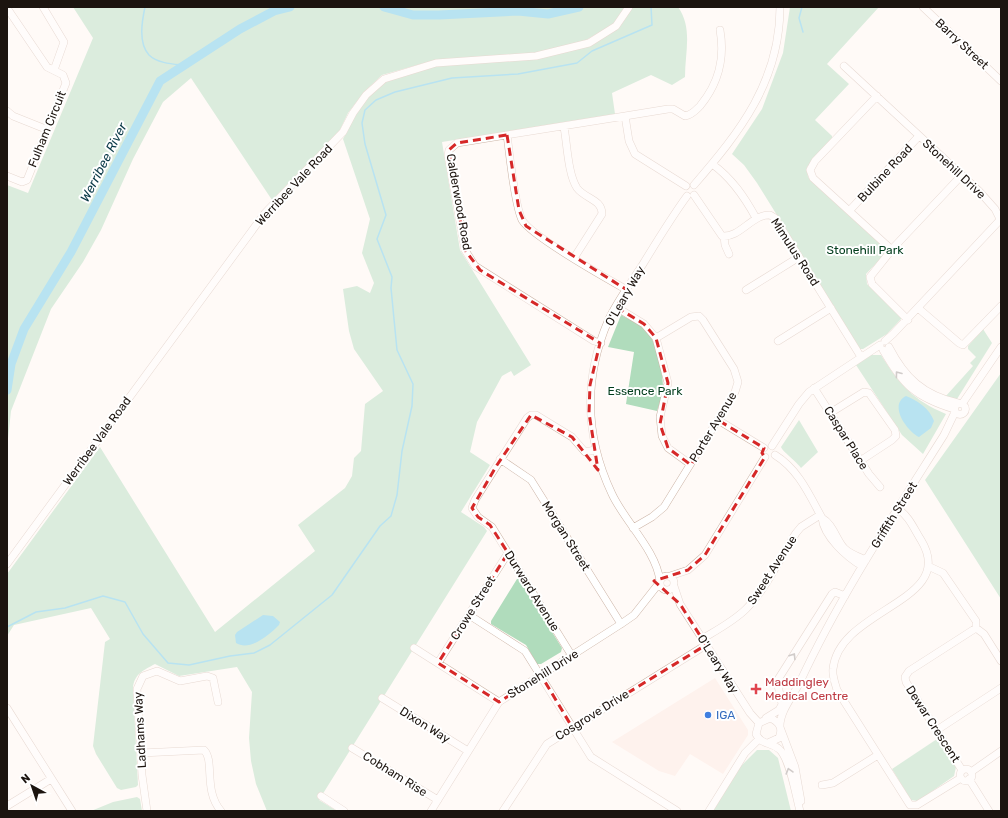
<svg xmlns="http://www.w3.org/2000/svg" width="1008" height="818" font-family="Rubik,sans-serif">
<rect width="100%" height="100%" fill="#fffaf7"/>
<path fill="#fde9df" d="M715,678L748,730V735L723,774L690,754L675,776L659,771L612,742Z"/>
<path fill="#b0dcbc" d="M73,7H625L614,24L586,40L535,53L435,60L382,75L364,92L348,113L339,132L272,200L191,78L163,102L133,159L101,230L83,262L51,309L11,411L7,448V185L28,193L93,38Z
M632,7H678C693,28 685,52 685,77L672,85L651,75L612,93L615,114L442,142L460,250L531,365L514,376L511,371L502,376L477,422L470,452L490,465L461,512L484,527L487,531L319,800L337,811H267L256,784L251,761L249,738L252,692L237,667L179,676L155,664C144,670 134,674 133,688L138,785L136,787L121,790L117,788L96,754L93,746L105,642L110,639L91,608L14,625L7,636V574L100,447L215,632L315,551L298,525L345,488L352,476L354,458L361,451L365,404L383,391L354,349L349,331L343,289L357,286L370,293L374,283L362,253L370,219L343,139L354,118L368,97L385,81L437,65L589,46Z
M790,7H879L827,64L849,84L815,120L832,136V139L807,167L808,177L886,249V253L866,274L867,284L901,316V319L887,334L863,349H860L757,183L744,165L732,154L762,109L783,53Z
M621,315C628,319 638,323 645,329C656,338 664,376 663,390C662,397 659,405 657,411L626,404L634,352L608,347Z
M983,329L992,343L957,399L945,397L973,366L970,363L976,357L968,349V346Z
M871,355H881C900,385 913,400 946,414L923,454L902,435L856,365Z
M1001,373V599L925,480Z
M799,420L818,452L801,468C797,462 782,451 781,447Z
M517,579H519L562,648L561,652L541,664H537L526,645L491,624V621Z
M937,739L956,767L954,776L918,801L911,800L892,769Z
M757,750H769L778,758L791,811H713L741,766Z
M137,797L140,799L142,811H91L113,802Z"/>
<path fill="#63c7e9" d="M906,396C917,400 930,409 934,421L931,428L919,437C907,431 888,405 906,396Z
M263,615L273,616L280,622L279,625C270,634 250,652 236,643L235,635L237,632Z"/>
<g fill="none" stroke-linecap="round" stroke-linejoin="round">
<path stroke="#63c7e9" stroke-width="1.5" d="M145,7C142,21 138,43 149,55C157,63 172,64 182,65
M802,7L799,18L803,32
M7,627L36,612L65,608L103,596L125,602L143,634L168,663L189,665L230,656L254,653L270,645L332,595L380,526L391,516L397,495L402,451L412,406L413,384L397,350L391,288L392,277L377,239L386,215L365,144L362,123L365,110L376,100L395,92L452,78L518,74L577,63L592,51L652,25L651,7"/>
<path stroke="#63c7e9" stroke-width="9" d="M384,7L413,15H439L518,11L548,14L579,7
M7,390L11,364L24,329L71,252L160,81L240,29L274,11L290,7"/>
<defs>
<path id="minor" d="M43,7L64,42L54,70
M923,7L1001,81
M7,8L45,64L47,67L63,75L66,83L27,180L22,182L7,176
M844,66L979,191L995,209L1001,221
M877,96L815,161L810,170L813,178L892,250
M7,111L13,116L48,130
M625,116L668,109H673L685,116C692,115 696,110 700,106C719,83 725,59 720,30
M564,127C567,143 568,175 577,188C585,199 602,199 602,214L574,258
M507,135C510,156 514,203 522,220C532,237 606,278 627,290
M712,164C732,178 745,198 756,218
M694,185C740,132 780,81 780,7
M694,195L722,236C740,238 752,214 770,215L775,218L861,357
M850,210L919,136
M724,236L725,245L729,254
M746,290L799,257
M616,307L644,324L656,338L668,383L660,417L662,436L668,448L690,464
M918,308L959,343L963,345L1001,306
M908,320L872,284L870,277L894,247L962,175
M778,341L831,308
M885,341L893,334L1000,220
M601,343L594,341L475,266L465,250L448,155L449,150L457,143L625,116L629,141L635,154L686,186
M889,347C905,378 923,395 958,403
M883,350C903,385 915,397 954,409
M814,388L869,474L880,487
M954.5 409a5.5 5.5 0 1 1 11 0a5.5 5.5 0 1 1-11 0Z
M962,404L1001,347
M830,413L864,392L869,393L895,430L896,436L892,440L860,461
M718,420L764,448
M772,446L799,404L809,392L880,345
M775,455C798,469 809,494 822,518C824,537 847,557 862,566
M500,459L531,480L621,624
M898,509C909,516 914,529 921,540C959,602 839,608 833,669C832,675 835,683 837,690L910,805H917L961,778
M822,518C833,524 836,539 844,548C850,554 859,557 866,560
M633,528L652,517L664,507L735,392L738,382L734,369L703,320L699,316L691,317L656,338
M7,564L265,213L343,132L353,113L366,95L384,79L436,63L536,56L589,43L616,26L629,7
M928,566L943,573L976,621V628
M660 583a7 7 0 1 1 14 0a7 7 0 1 1-14 0Z
M670,576L688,570L705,555L765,457
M660,581C656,550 625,522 612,494C585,437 583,380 608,321C617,301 631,283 643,264C657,241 671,218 687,196
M674,586L680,604L750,713L759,723
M469,615L525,651L591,757L677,811
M976,628L984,634L1001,661
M702,639C717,630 734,621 746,609C767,588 780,558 796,533L801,527L820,515
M414,648L499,702
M572,656L492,527L478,517L472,508L475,500L527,418L531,415H536L572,437L585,452L595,450
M438,663L508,553
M382,698L468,751
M782,704L777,681L832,594L835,592L845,596
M7,708L72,811
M766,718L779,710L784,701
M780,726C780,711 793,696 800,682C840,596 893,516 944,435L955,412
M781,730L795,767L801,801
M937,730L1001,688
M768,743L779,738C783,729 780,722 770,718L759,723L756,734C761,745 771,742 779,749C790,758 796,797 800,811
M352,748L438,800
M141,753L204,750C215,761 203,790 221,811
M960 775a6 6 0 1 1 12 0a6 6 0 1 1-12 0Z
M962,770L906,682L905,677L909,671L976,628
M971,772L1001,751
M969,779L989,811
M822,785L833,783L878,755
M321,796L344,811
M7,806L51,779
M147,811L142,775L137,689L143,676L157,671L180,681L207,676L213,678L218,702
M431,811L499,702L621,624L634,615L660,582
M503,811L547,744L706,645
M709,811L745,753L759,739"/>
</defs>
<use href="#minor" stroke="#ccb4a6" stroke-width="8"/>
<use href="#minor" stroke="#fff" stroke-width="7"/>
</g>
<defs><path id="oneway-chevron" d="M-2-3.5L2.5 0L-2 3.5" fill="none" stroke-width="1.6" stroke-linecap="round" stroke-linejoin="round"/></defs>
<g stroke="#999593">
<use href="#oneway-chevron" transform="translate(898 374) rotate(-127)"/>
<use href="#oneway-chevron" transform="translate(793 656) rotate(-58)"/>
<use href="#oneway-chevron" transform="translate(789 771) rotate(-106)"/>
</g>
<path d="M0 0H1008V818H0ZM507,135L519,210L526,226L627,290L616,307L644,324L656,338L668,383L660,424L668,448L691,465L718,420L764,448L762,453L765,457L705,555L688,570L654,581L680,604L706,645L572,727L541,675L499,702L438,663L508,553L490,525L478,517L472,508L497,465L531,415L572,437L598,470L589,413L590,385L600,343L480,270L465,250L449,150L457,143Z" fill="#fffaf7" fill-opacity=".55" fill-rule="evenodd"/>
<path fill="none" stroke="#d62828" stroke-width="3" stroke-dasharray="8 5" stroke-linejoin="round" d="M507,135L519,210L526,226L627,290L616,307L644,324L656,338L668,383L660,424L668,448L691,465L718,420L764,448L762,453L765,457L705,555L688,570L654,581L680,604L706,645L572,727L541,675L499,702L438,663L508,553L490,525L478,517L472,508L497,465L531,415L572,437L598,470L589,413L590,385L600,343L480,270L465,250L449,150L457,143Z"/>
<path fill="#e0444e" stroke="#fff" stroke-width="1.5" d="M754 683h4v4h4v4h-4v4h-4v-4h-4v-4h4z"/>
<circle fill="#3f7fe0" stroke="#fff" stroke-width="1.5" cx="708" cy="715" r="4"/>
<g text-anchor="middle" stroke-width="4" stroke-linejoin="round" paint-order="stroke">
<g font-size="12" fill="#1c140f" stroke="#fff">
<text transform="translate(962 44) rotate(43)" y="4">Barry Street</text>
<text transform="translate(47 129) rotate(-68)" y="4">Fulham Circuit</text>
<text transform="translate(954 169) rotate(43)" y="4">Stonehill Drive</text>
<text transform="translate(885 173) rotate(-47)" y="4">Bulbine Road</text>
<text transform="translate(294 185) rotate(-47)" y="4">Werribee Vale Road</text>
<text transform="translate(459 202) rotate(80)" y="4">Calderwood Road</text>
<text transform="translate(795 252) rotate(57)" y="4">Mimulus Road</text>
<text transform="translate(625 296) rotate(-60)" y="4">O'Leary Way</text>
<text transform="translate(713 427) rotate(-59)" y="4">Porter Avenue</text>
<text transform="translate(846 438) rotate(58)" y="4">Caspar Place</text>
<text transform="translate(97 441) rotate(-54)" y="4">Werribee Vale Road</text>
<text transform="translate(894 515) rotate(-58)" y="4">Griffith Street</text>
<text transform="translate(566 536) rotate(58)" y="4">Morgan Street</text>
<text transform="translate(772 570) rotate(-57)" y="4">Sweet Avenue</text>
<text transform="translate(532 591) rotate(58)" y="4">Durward Avenue</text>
<text transform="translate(473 608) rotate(-58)" y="4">Crowe Street</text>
<text transform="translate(718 664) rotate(58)" y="4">O'Leary Way</text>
<text transform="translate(543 674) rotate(-32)" y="4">Stonehill Drive</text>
<text transform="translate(592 715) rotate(-32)" y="4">Cosgrove Drive</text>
<text transform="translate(933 724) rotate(57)" y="4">Dewar Crescent</text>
<text transform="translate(425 725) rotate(32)" y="4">Dixon Way</text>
<text transform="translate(140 730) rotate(-93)" y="4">Ladhams Way</text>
<text transform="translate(395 774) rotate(32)" y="4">Cobham Rise</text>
</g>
<g font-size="12" fill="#003c1b" stroke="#fff">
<text x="865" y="254">Stonehill Park</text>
<text x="645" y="395">Essence Park</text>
</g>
<g font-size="12" fill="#be3a42" stroke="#fff" text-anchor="start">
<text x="765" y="686">Maddingley<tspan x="765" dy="14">Medical Centre</tspan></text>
</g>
<g font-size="12" fill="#366cbe" stroke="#fff" text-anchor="start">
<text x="716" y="719">IGA</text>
</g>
<g font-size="13" font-style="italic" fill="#0a3947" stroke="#fff">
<text transform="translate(103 162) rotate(-63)" y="5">Werribee River</text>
</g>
</g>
<rect width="1008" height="818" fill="none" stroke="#1c140f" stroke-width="16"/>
<g transform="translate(32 786) rotate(320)" stroke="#ffffff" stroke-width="3" paint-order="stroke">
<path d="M0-3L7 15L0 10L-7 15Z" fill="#1c140f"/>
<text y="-6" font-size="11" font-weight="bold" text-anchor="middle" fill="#1c140f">N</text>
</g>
</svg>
